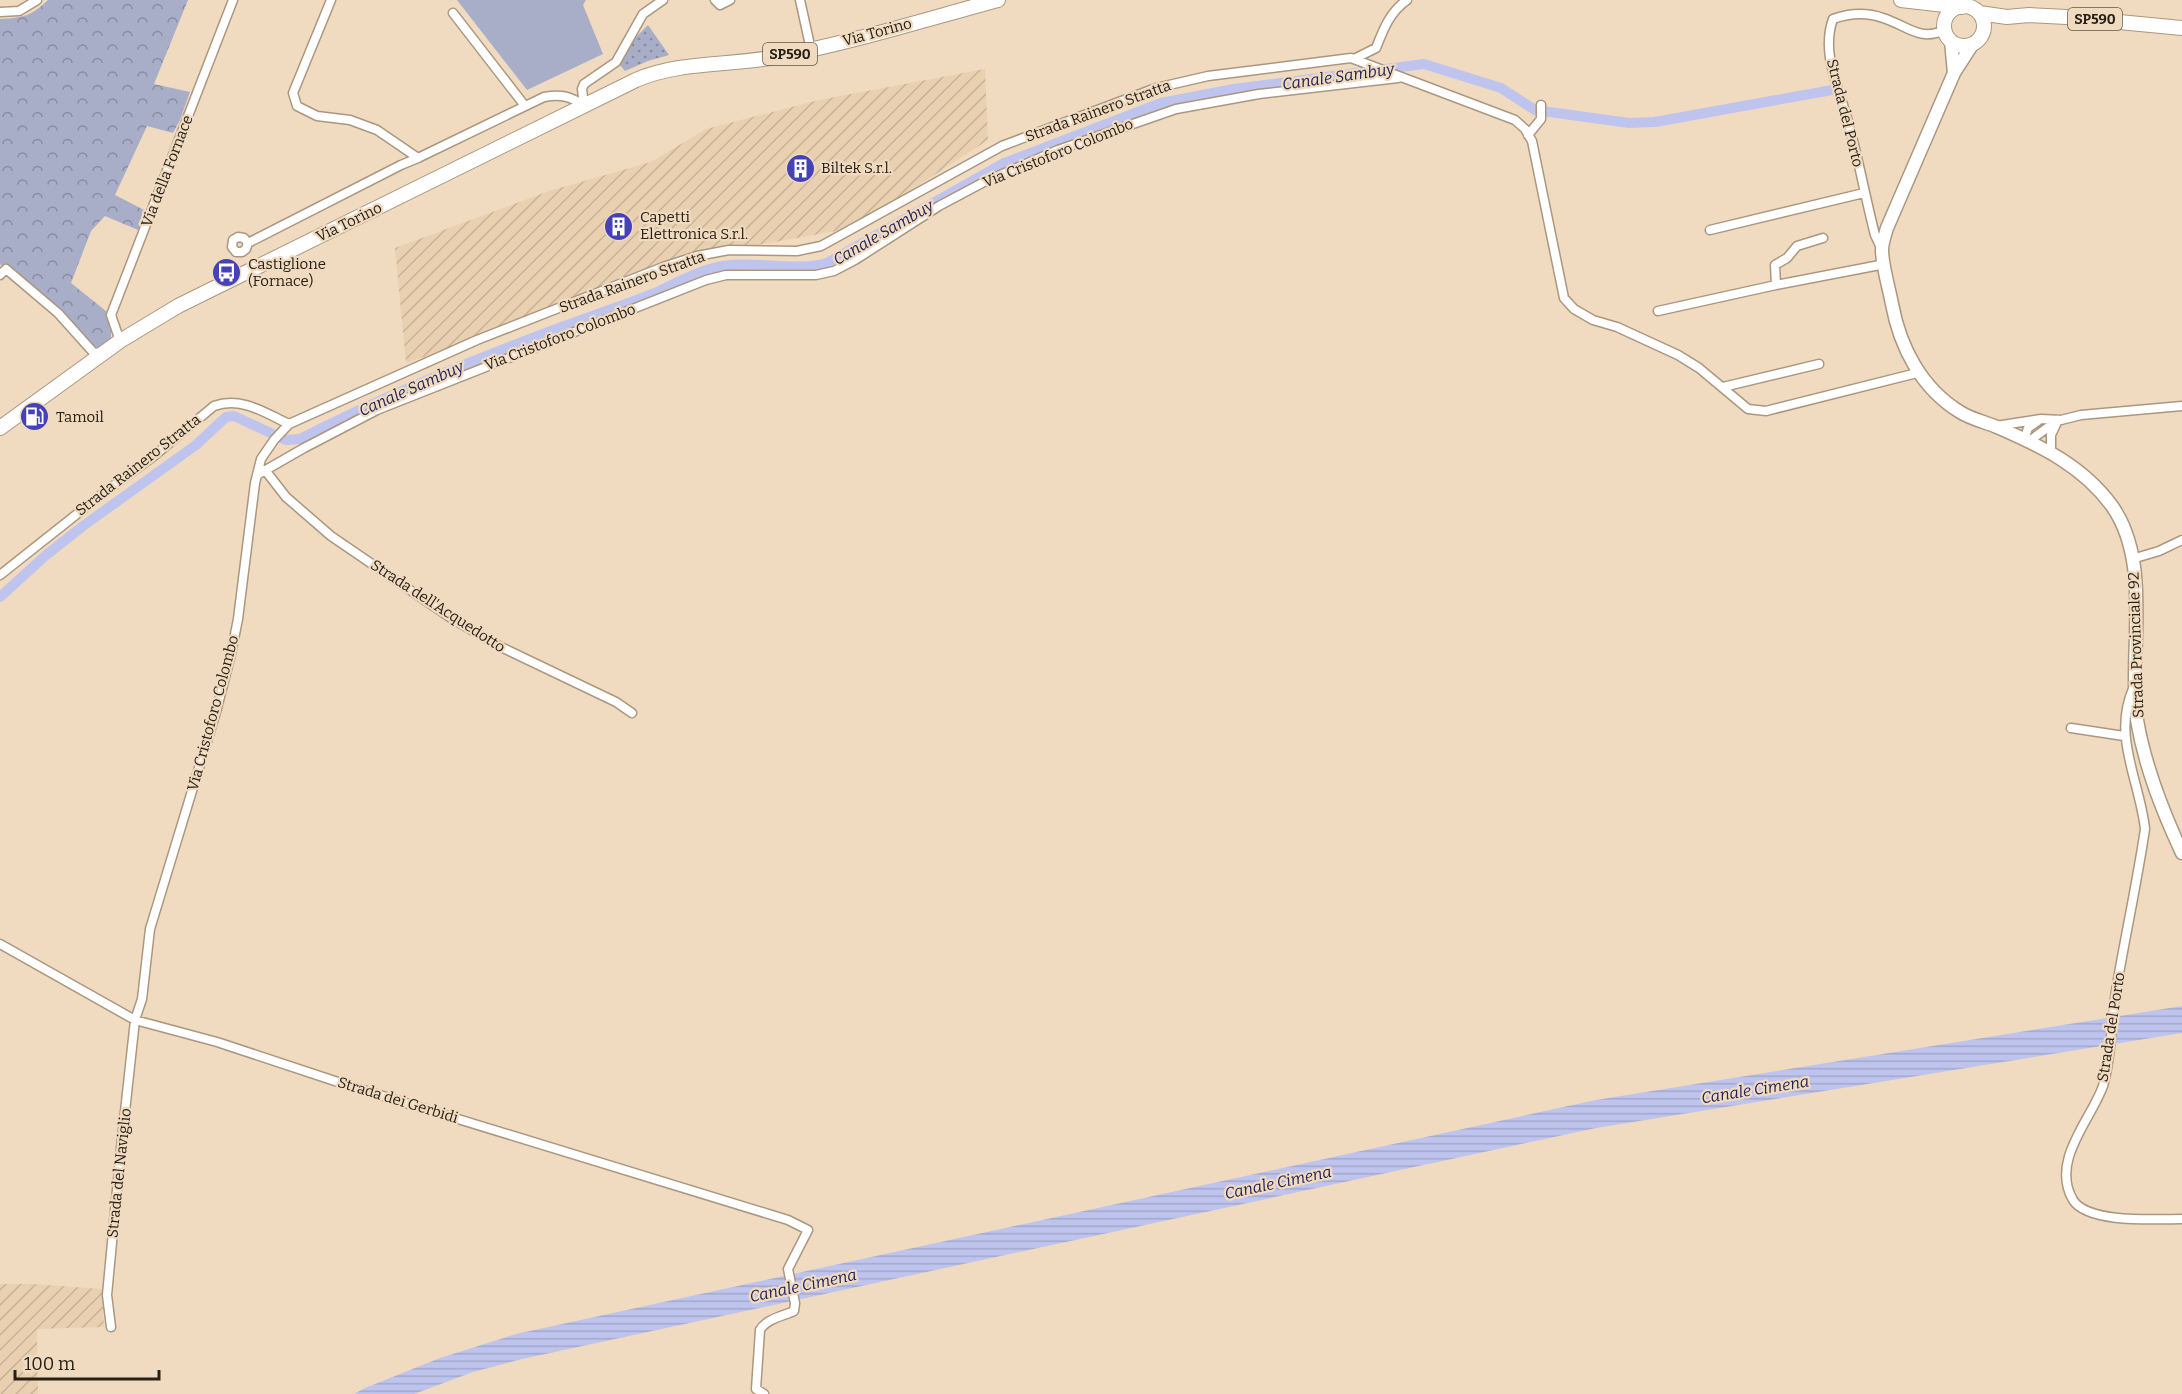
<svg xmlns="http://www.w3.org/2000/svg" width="2182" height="1394" font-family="Bitter,serif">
<defs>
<pattern id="industrial-furrows" width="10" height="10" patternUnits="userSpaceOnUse" patternTransform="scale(1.5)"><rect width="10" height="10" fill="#e9d0b0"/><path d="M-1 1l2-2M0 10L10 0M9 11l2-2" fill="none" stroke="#c8b297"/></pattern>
<pattern id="grass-dots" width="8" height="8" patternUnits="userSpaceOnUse" patternTransform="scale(1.5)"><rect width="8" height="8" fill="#a8adc8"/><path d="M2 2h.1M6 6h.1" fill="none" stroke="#898ca1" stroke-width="1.8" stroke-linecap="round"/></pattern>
<pattern id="park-crowns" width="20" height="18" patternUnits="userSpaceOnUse" patternTransform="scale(1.5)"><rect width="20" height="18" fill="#a8adc8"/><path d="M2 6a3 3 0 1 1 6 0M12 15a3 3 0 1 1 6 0" fill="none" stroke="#898ca1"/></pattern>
<pattern id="water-rules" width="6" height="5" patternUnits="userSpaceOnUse" patternTransform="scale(1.5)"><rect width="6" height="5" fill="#bec4ee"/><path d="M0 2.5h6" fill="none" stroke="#a3a8cb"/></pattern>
</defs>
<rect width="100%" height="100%" fill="#f0dbc1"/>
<path fill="url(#industrial-furrows)" d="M985,69L988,140L853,228L729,250L586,297L488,335L406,363L395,248L549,191L651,162L706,129L819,100Z
M0,1284H34L102,1289L104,1327L37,1329L38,1394H0Z"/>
<path fill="url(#grass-dots)" d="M648,25L669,55L648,61L625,71L620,65L635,38Z"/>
<path fill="url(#park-crowns)" d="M48,0H188L154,84L190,92L180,120L173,133L147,126L115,195L146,211L138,230L105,216L91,231L71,283L111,315V348L93,352L0,264V19C22,18 32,16 48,0Z"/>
<path fill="#a8adc8" d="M457,0H586L583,5L603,54L527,90Z"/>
<path fill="url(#water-rules)" d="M2182,1006V1033L1596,1128L522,1359L473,1372L414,1394H354L365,1388L440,1358L516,1334L1596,1100Z"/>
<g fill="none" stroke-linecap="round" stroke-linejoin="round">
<path stroke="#bec4ee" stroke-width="10" d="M0,597L45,556L83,526L196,445L226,417L234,416L286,440L300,439C395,390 494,351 595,315C615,308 635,301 655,293C674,284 693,273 713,268C750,258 790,273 827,263L1002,164L1161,103L1234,89L1424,64L1501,88L1535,110L1629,123L1655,122L1832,90"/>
<defs>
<path id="street" d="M331,0L293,93L297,106L317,116L350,120L377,130L418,158
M715,0L720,5L730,0
M800,0L811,50
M0,12L19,11L37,0
M453,13L525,106
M1354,59L1376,48C1384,28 1390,12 1407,0
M584,105L582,89L584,84L616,62L643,14L663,0
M1528,135L1541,119V105
M1710,230L1864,193
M1823,238L1797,246L1787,258L1775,265L1776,285L1885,264
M248,243L244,238L238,237L233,240L232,247L236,252H242L246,249L248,243L401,165L418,158L544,97C561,94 569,96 584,105
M1882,250L1875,235C1865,196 1858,156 1847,118C1838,86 1821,52 1833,19C1850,13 1866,12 1883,18C1906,25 1920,42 1944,30
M0,275L6,269L58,313L93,352L102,354
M1658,311L1776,285
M120,341L111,315L233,0
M1723,387L1819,364
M1996,426L2041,419L2061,420L2081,415L2182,406
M2024,440L2028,428L2038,421
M2028,442L2058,420
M2051,452V435L2058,420
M265,470L286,497L331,536L451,618L501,647L616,702L632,713
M257,475L304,448L377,410L706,280L726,275H816L834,271L855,260L939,206L984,182L1058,150L1176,109L1259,94L1398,78
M2132,559L2159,551L2182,540
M0,575L101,495L155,455L214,406C241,396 265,413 289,424
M2133,689C2112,736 2140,782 2145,829C2137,883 2125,937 2116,991C2111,1022 2112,1056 2103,1086C2091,1120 2050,1161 2073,1200C2088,1224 2157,1219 2182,1219
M2071,728L2124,736
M0,944L135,1020L217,1042L347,1085L788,1220L808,1230L788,1269L795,1303L794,1311C783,1316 766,1319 760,1330L756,1389L764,1394
M111,1327L107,1295L121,1148L135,1020L142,999L150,929L216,712L231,654L238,619L255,483L261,459L274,440L289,424L477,340L663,267L697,256L729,250L797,251L821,246L1002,146L1156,88L1208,76L1351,58L1515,120L1525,129L1532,141L1564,298L1574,309L1593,320L1617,327L1678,355L1699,368L1748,409L1766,411L1917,373"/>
<path id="secondary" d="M1951,41L1954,73
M1972,45L1954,73L1887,228C1885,235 1882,243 1882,250C1882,265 1889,288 1892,304C1900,347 1921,388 1960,412C1971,419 1985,422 1997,427C2041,446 2083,466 2112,506C2153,564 2128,653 2137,720C2145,767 2162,810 2182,853"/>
<path id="primary" d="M1901,0L1962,7
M1944 26a20 20 0 1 1 40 0a20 20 0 1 1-40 0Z
M1979,13L2007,17L2029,15L2067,17L2182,28
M0,428L120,341L178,306L636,80C680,61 729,66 776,57C850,43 924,20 998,0"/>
</defs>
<use href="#street" stroke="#ab977f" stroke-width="11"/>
<use href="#secondary" stroke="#ab977f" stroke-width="15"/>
<use href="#primary" stroke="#ab977f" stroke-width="16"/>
<use href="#street" stroke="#fff" stroke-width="8"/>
<use href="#secondary" stroke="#fff" stroke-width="12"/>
<use href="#primary" stroke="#fff" stroke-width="14"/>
</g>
<defs>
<symbol id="building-disc" viewBox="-11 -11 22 22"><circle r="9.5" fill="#4541b6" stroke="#f0dbc1"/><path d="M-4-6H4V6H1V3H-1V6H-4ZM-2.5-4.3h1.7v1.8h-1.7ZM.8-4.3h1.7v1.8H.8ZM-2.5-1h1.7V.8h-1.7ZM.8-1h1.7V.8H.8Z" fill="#fff"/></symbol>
<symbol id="bus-disc" viewBox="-11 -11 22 22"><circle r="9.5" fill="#4541b6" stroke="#f0dbc1"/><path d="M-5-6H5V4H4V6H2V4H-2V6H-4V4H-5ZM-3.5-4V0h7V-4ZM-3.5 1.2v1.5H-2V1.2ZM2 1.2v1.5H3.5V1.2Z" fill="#fff"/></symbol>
<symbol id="fuel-disc" viewBox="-11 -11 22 22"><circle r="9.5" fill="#4541b6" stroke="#f0dbc1"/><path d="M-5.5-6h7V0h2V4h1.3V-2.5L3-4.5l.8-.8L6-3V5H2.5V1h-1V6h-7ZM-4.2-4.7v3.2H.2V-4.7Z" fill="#fff"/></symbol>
</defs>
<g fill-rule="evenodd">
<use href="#building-disc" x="784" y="152" width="33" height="33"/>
<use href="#building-disc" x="602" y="210" width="33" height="33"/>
<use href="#bus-disc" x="210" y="256" width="33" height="33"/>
<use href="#fuel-disc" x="18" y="400" width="33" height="33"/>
</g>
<g text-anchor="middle" stroke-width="4.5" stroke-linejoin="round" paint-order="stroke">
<g fill="#f0dbc1" stroke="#635849" stroke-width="1.5">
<rect x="2068" y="8" width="54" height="22" rx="4.5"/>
<rect x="763" y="43" width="54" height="22" rx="4.5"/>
</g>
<g font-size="14" font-weight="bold" fill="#272016">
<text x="2095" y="24">SP590</text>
<text x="790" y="59">SP590</text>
</g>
<g font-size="15" fill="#272016" stroke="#f0dbc1">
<text transform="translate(877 32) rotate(-15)" y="5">Via Torino</text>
<text transform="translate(1098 111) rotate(-20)" y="5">Strada Rainero Stratta</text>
<text transform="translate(1845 113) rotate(76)" y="5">Strada del Porto</text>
<text transform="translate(1058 153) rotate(-22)" y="5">Via Cristoforo Colombo</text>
<text transform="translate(167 171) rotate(-69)" y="5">Via della Fornace</text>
<text transform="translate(349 222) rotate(-26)" y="5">Via Torino</text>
<text transform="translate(632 282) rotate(-20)" y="5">Strada Rainero Stratta</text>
<text transform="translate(560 337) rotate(-21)" y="5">Via Cristoforo Colombo</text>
<text transform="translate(138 465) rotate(-38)" y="5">Strada Rainero Stratta</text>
<text transform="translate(438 606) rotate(33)" y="5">Strada dell'Acquedotto</text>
<text transform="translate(2136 645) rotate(-92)" y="5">Strada Provinciale 92</text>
<text transform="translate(213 713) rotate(-75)" y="5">Via Cristoforo Colombo</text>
<text transform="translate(2111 1027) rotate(-81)" y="5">Strada del Porto</text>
<text transform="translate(398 1100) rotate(17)" y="5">Strada dei Gerbidi</text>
<text transform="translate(119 1173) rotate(-84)" y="5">Strada del Naviglio</text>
</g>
<g font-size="15" fill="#272016" stroke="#f0dbc1" text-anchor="start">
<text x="821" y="173">Biltek S.r.l.</text>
<text x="640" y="222">Capetti<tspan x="640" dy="17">Elettronica S.r.l.</tspan></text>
<text x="248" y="269">Castiglione<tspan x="248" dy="17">(Fornace)</tspan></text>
<text x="56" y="422">Tamoil</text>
</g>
<g font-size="16" font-style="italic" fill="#222355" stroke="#f0dbc1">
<text transform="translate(1338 76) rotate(-8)" y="6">Canale Sambuy</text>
<text transform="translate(883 232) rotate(-30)" y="6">Canale Sambuy</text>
<text transform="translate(411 388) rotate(-24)" y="6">Canale Sambuy</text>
<text transform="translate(1755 1089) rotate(-9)" y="6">Canale Cimena</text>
<text transform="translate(1278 1182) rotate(-12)" y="6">Canale Cimena</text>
<text transform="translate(803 1285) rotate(-12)" y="6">Canale Cimena</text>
</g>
</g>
<path d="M15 1370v9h144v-9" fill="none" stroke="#272016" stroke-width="3"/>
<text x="24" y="1370" font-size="18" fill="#272016" stroke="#f0dbc1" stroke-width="4.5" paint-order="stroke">100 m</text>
</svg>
